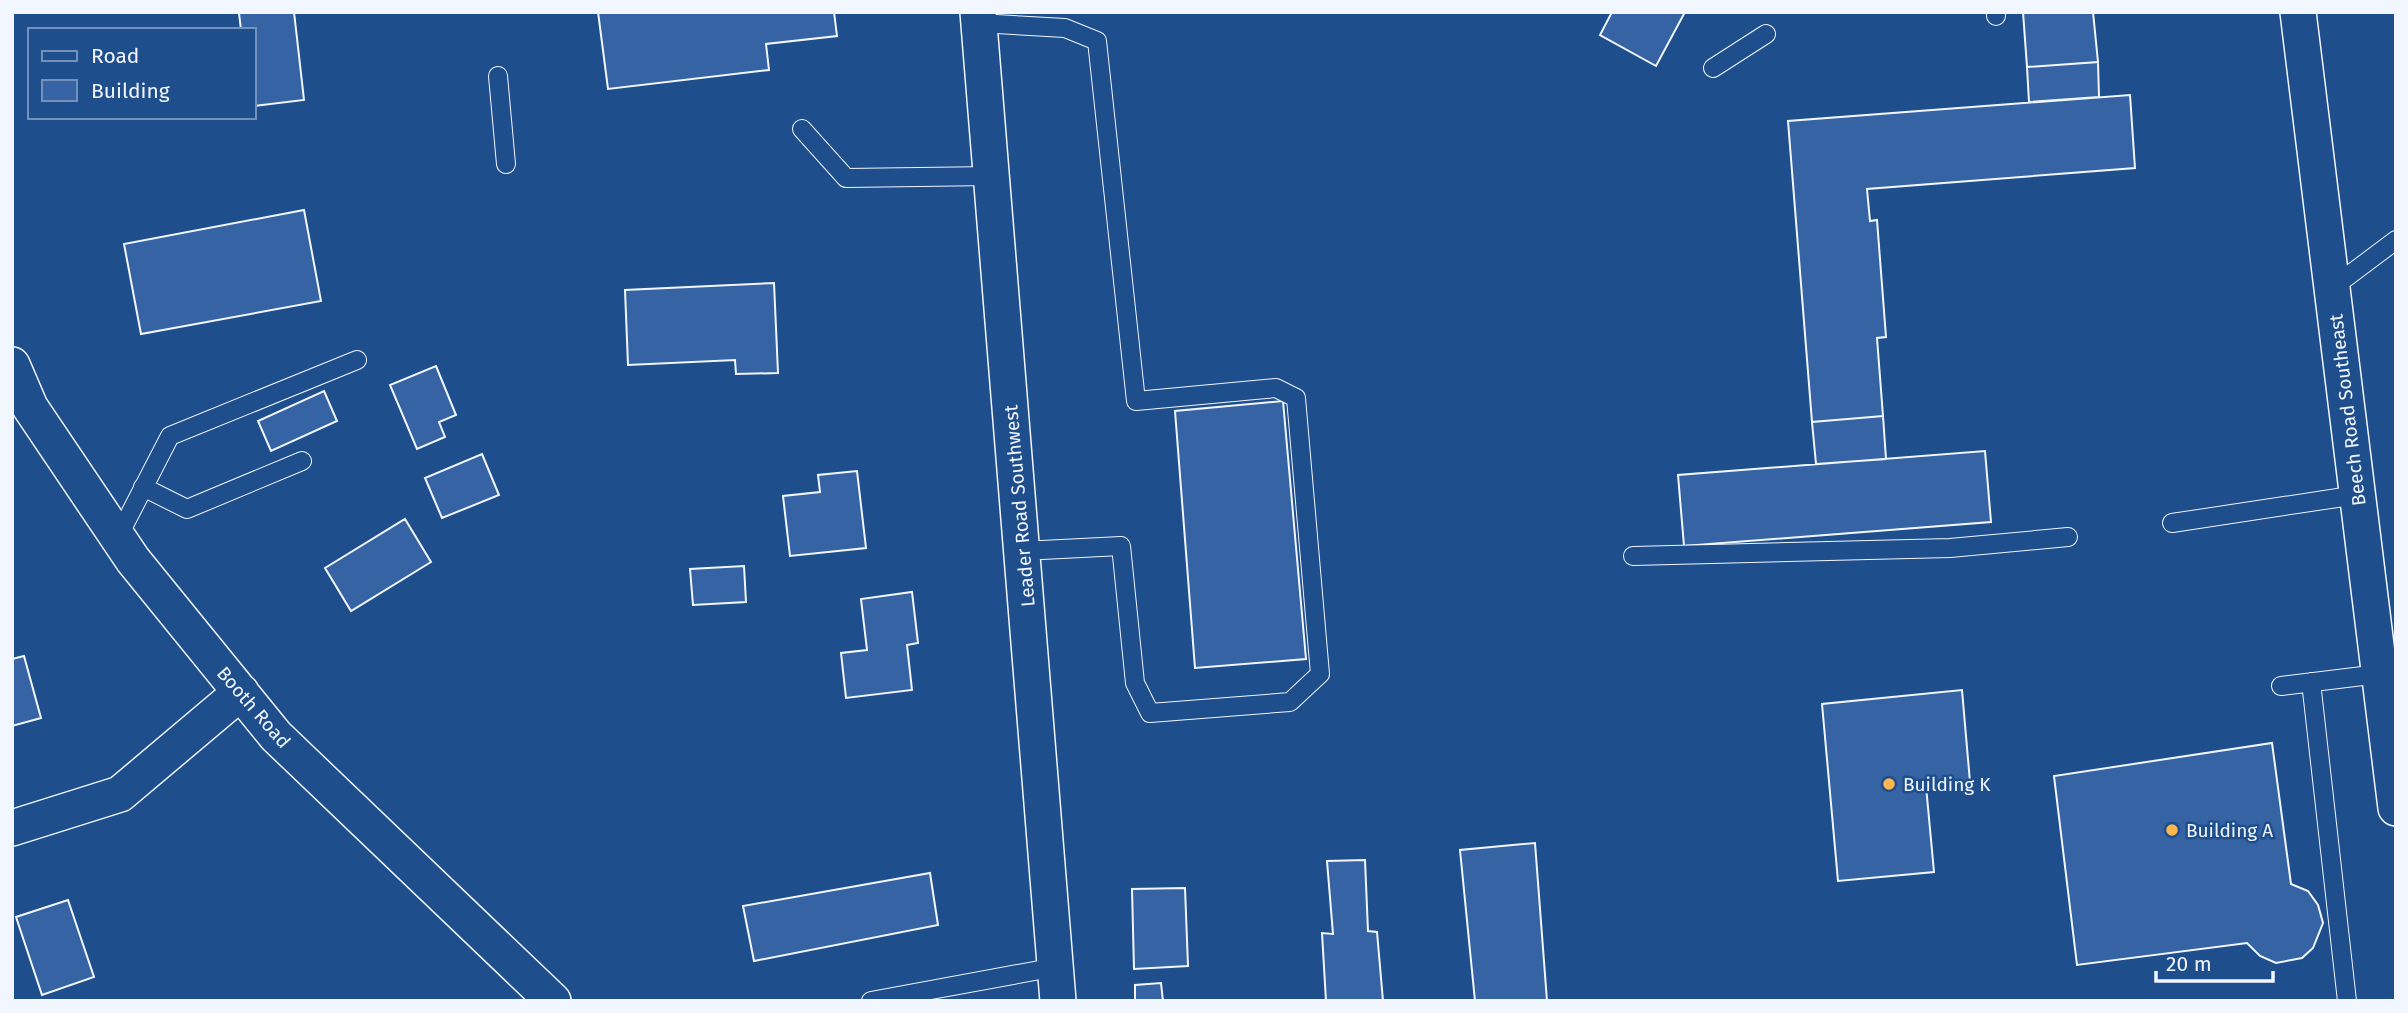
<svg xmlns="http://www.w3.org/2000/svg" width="2408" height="1013" font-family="'Fira Sans',sans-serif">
<rect width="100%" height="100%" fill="#1f4e8c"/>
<path fill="#3563a3" stroke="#f2f6ff" stroke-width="2" d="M249,12H294L304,100L254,106V30H241L239,13Z
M598,12H834L837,36L766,44L769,70L608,89Z
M1612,12H1685L1656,66L1600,35Z
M2023,12H2093L2098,62L2027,67Z
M2098,62L2099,97L2029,102L2027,67Z
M2130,95L2135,168L1867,189L1870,221L1877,220L1886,337L1877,338L1883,416L1812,422L1788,121Z
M304,210L321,301L141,334L124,244Z
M774,283L778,373L736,374L735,360L628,365L625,290Z
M436,366L456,415L439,422L445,437L417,449L390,385Z
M324,391L337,421L271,451L258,421Z
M1283,401L1306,659L1195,668L1175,411Z
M1883,416L1886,459L1816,464L1812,422Z
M1985,451L1991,522L1684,546L1678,475Z
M482,454L499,495L442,518L425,478Z
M857,471L866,548L790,556L783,496L820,492L818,475Z
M405,519L431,562L351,611L325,568Z
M744,566L746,602L693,605L690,569Z
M912,592L918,643L907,645L912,690L846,698L841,653L867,650L861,599Z
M24,656L41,718L12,726V659Z
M1962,690L1970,782L1926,786L1934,872L1838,881L1822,704Z
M2272,743L2291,884L2308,891L2318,905L2323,923L2313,948L2302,958L2276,963L2260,956L2247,943L2077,965L2054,776Z
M1535,843L1547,1001H1475L1460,850Z
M1365,860L1368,931L1377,932L1383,1001H1326L1322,933L1333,934L1327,861Z
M930,873L938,925L754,961L743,906Z
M1185,888L1188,966L1134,969L1132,889Z
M68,900L94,977L42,995L16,917Z
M1161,983L1163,1001H1135V985Z"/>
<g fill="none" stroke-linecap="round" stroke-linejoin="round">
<defs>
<path id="lane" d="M1996,12V16
M979,23L1065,28L1097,41L1136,401L1276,388L1296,398L1320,674L1290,702L1150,713L1135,683L1121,546L1022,551
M1713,68L1766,34
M498,76L506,164
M802,129L846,178L992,176
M2332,288L2396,240
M143,487L187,509L302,461
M2172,523L2357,495
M118,537L170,436L357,360
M1633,556L1950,548L2068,537
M2311,682L2347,1001
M2281,686L2379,674
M871,1001L1056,967"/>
<path id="street" d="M978,12L1058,1001
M2298,12L2396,808
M12,365L30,407L133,560L276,736L553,1001
M12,828L120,794L241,692"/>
</defs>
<use href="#lane" stroke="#f2f6ff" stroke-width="20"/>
<use href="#street" stroke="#f2f6ff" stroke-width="38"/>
<use href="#lane" stroke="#1f4e8c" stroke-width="18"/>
<use href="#street" stroke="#1f4e8c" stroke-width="35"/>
</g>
<g fill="#ffb74d" stroke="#1f4e8c" stroke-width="2.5">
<circle cx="1889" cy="784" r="7"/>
<circle cx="2172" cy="830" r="7"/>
</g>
<g text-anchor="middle" stroke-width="5" stroke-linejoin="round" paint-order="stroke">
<g font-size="19" fill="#f2f6ff" stroke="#1f4e8c">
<text transform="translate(2347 410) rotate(-97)" y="7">Beech Road Southeast</text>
<text transform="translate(1019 506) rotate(-95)" y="7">Leader Road Southwest</text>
<text transform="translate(254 707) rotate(49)" y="7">Booth Road</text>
</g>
<g font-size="19" fill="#f2f6ff" stroke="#1f4e8c" text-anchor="start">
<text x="1903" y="791">Building K</text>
<text x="2186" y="837">Building A</text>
</g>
</g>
<rect width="2408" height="1013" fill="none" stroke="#f2f6ff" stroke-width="28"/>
<rect x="28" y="28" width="228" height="91" fill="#1f4e8c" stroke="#7391ba" stroke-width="2"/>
<rect x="42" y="51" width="35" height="10" fill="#1f4e8c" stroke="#7391ba" stroke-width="2"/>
<text x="91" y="63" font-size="21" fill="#f2f6ff">Road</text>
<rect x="42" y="80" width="35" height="21" fill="#3563a3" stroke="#7391ba" stroke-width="2"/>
<text x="91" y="98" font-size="21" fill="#f2f6ff">Building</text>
<path d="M2156 971v10h117v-10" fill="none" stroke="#f2f6ff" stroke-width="3.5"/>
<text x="2166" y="971" font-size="21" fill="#f2f6ff" stroke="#1f4e8c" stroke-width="5" paint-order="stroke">20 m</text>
</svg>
